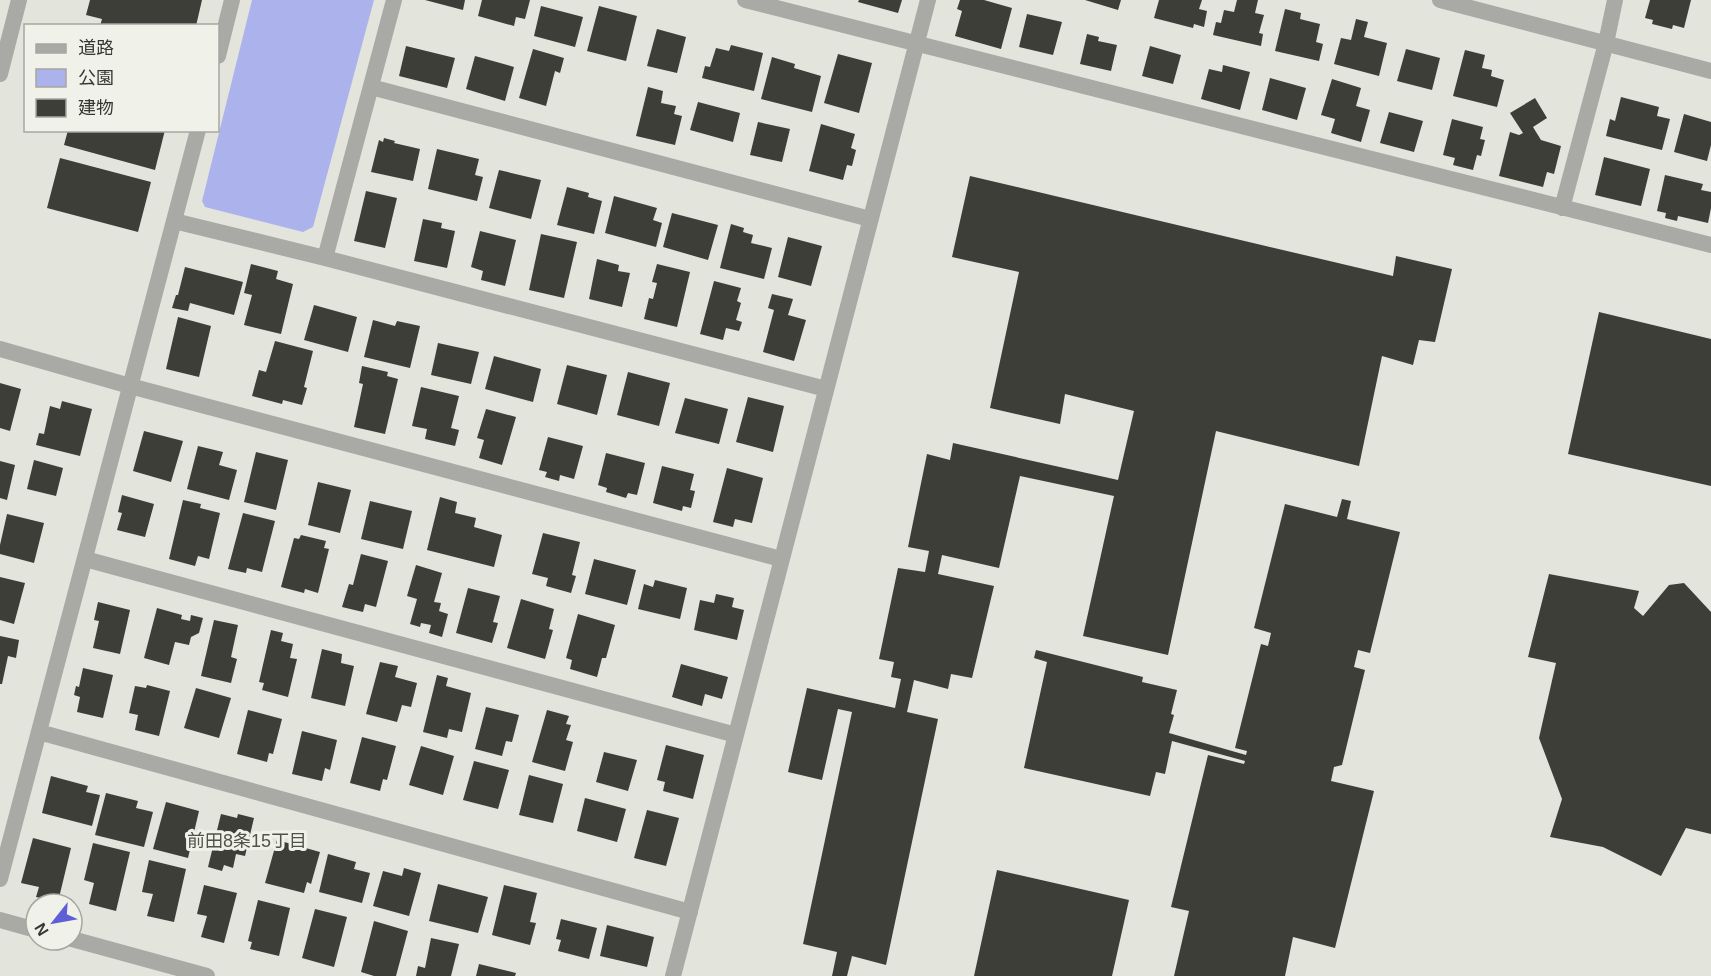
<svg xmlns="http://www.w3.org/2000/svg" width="1711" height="976" font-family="Arial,'Noto Sans JP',sans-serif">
<rect width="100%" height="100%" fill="#e3e5dc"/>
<path fill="#acb3ec" d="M252,0H374L313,227L303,232L205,207L202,201Z"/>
<path fill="#3d3e37" d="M90,0H202L196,26H100L102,19L86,15Z
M425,0H465L463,10Z
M482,0H530L525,19L516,17L514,26L478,16Z
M859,0H902L898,13L858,2Z
M960,0H984L1012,8L1001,49L955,36L962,11L957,9Z
M1085,0H1121L1118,10Z
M1159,0H1202L1199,9L1207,11L1204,27L1194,24L1193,28L1154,18Z
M1237,0H1258L1255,13L1264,15L1259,33L1263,34L1261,46L1213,35L1216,22L1221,23L1224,10L1234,12Z
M1650,0H1691L1684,28L1673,25L1672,29L1652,24L1653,20L1645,18Z
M541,6L583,17L575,47L534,36Z
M599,6L637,16L626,61L587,51Z
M1285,9L1301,13L1300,19L1320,24L1316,42L1323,44L1319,61L1275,51Z
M1027,14L1062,22L1053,55L1019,47Z
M1356,19L1368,22L1364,37L1387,43L1379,76L1334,64L1341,38L1351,40Z
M657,29L686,37L677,73L647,66Z
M1087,34L1099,37L1098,41L1117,45L1111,71L1080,64Z
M731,45L763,53L754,91L702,78L705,66L710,67L716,48L729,51Z
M406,46L455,58L447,88L399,76Z
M1150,46L1181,55L1173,84L1142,76Z
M533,49L564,58L560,73L555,71L546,106L519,98Z
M1406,49L1440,58L1432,90L1397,81Z
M1465,50L1485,55L1482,68L1492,70L1491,76L1504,80L1497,107L1453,96Z
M838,54L872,63L859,113L824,103Z
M475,56L514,67L505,101L466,89Z
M772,57L795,64L794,68L821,76L812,112L761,99Z
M1223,65L1250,72L1240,110L1201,99L1209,69L1222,72Z
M1270,78L1306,88L1297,120L1262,110Z
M1332,79L1361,88L1356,106L1370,110L1361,142L1331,133L1335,119L1321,115Z
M648,87L663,91L661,103L676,106L674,114L682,116L675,145L636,136Z
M1621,97L1659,107L1657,116L1670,119L1662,150L1606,136L1610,119L1615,121Z
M1535,98L1547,118L1533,127L1541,140L1561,146L1554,174L1547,172L1543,187L1499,176L1510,132L1519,135L1523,133L1510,113Z
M698,102L740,113L733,142L690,130Z
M1389,112L1423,121L1414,152L1380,143Z
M1684,114L1711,122V145L1707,161L1674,152Z
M1452,119L1483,127L1480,139L1485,140L1481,156L1477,155L1473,170L1453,165L1455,158L1443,155Z
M758,122L790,129L782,162L750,155Z
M821,124L855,134L851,148L856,150L852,166L847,165L843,180L809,171Z
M68,130H165L155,170L64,145Z
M384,138L395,141L394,143L420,149L413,181L371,172L379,140L383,142Z
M437,149L479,159L475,175L483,177L477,201L428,189Z
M1604,157L1650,169L1641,206L1595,195Z
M60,158L151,182L138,232L47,208Z
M499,170L541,180L531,219L489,208Z
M1665,175L1703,184L1701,190L1711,192V208L1708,223L1678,216L1677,221L1665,218L1666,213L1657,211Z
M970,176L1393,276L1396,256L1452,269L1435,342L1419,340L1413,365L1382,356L1359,466L1216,431L1168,655L1083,636L1114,496L1020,476L999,568L942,555L938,574L994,586L972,678L951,674L948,689L914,680L907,712L938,719L886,965L852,956L847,976H832L837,952L803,944L852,712L838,709L822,780L788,772L807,688L895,708L901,679L891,677L894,662L879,659L898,568L925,572L929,551L908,547L927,454L950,460L953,443L1118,480L1134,411L1065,394L1060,424L990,408L1019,272L952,257Z
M567,187L589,193L588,197L602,201L594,234L557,225Z
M366,191L397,198L385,248L354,241Z
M614,196L657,208L653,220L662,223L656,247L605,233Z
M672,213L718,225L708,260L663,247Z
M423,219L442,223L441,228L455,231L447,268L414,261Z
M731,224L744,228L743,232L753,235L751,243L772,248L764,279L720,268Z
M480,231L516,240L505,286L481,280L483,271L471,267Z
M541,234L577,242L564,298L529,290Z
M788,237L822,246L811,286L778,277Z
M597,259L619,265L618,271L630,273L622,307L589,299Z
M251,264L278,271L276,279L293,284L281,334L244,325L252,295L244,293Z
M657,264L690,272L677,327L644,319L649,298L653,299L657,283L652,282Z
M185,267L243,282L234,315L190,303L188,311L172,308L176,295H178Z
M714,281L741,288L737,301L741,303L736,320L742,322L739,331L726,328L723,340L700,334Z
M772,294L793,299L788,315L806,320L794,361L763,352L774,310L768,308Z
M314,305L357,317L348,352L304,340Z
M1599,312L1711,339V486L1568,454Z
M178,317L211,326L199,377L166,369Z
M373,320L395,326L397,321L420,326L410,368L364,357Z
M275,341L313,351L304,387L307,388L302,405L283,400L282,404L252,396L259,370L266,372Z
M438,343L479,352L471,384L431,375Z
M494,356L541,369L533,402L485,389Z
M567,365L607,375L597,415L557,404Z
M362,366L388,372L387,376L398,379L385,434L354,427L363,384L359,383Z
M628,372L670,383L659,426L617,415Z
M0,383L21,389L10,431L0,428Z
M421,387L459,396L451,428L459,430L455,446L425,439L427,429L412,426Z
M748,397L784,406L773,452L736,442Z
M685,398L728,409L719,444L675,433Z
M62,401L92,409L80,456L36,445L39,433L44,434L50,406L60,409Z
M486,409L516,417L502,465L479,458L484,440L477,438Z
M144,431L183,441L171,482L133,471Z
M548,437L583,446L574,479L560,475L559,481L545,477L547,472L539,470Z
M198,446L223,452L219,465L237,470L229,500L187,489Z
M256,452L288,460L276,510L244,502Z
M606,453L645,463L637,495L628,493L626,498L606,492L607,488L598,485Z
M34,460L63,468L56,496L27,489Z
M0,461L15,465L7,500L0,498Z
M662,466L694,474L690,490L695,491L691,508L683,506L682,511L653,503Z
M727,468L763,478L752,523L735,519L733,527L713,522Z
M318,482L351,490L340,533L308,525Z
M122,495L154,504L145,537L117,530L122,513L118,512Z
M440,497L457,502L455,513L476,518L474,527L502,535L494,567L427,550Z
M1342,499L1351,501L1347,519L1400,532L1370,653L1358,650L1354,667L1365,670L1342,765L1334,767L1331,781L1374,791L1335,948L1293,937L1285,976H1174L1189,911L1171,907L1208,755L1244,764L1245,761L1172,741L1165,774L1156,772L1150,796L1024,768L1047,662L1034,658L1036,650L1143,677L1142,682L1177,690L1171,714L1174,715L1169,733L1246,755L1247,751L1235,748L1261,644L1268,646L1271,633L1254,628L1285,504L1337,517Z
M183,500L201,504L200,508L220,513L209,559L198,556L195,566L169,559Z
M370,501L412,511L403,549L361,539Z
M243,513L275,521L262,572L247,568L246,573L228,569Z
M7,514L44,523L34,563L0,554V545Z
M543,533L580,542L572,575L576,576L571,593L546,586L548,578L532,574Z
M301,535L326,541L324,548L329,549L318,593L305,589L304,593L281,587L294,538L299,539Z
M361,554L388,561L376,607L365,604L363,612L342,607L349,584L353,585Z
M594,559L636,570L627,605L585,594Z
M416,565L442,573L434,602L441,603L439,611L448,614L442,637L429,633L431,625L421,623L420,627L410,624L417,599L407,596Z
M1549,574L1639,591L1634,608L1643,616L1669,585L1684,583L1711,612V834L1686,828L1661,876L1603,847L1550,837L1562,799L1539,738L1556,663L1528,657Z
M0,577L25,583L14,624L0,620Z
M655,580L687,588L680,619L638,609L644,584L653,587Z
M468,588L500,596L493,622L498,623L492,643L456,633Z
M716,594L734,598L732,607L744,610L737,640L694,630L700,600L714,603Z
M521,599L554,609L549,629L553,630L545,659L507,648Z
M98,602L130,610L120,654L93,648L99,621L94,620Z
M157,608L182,615L181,619L190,621L191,615L203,618L199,633L191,637L189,645L175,642L169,665L144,658Z
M578,614L615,625L606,658H602L597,677L570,669L572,660L566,658Z
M214,620L238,625L231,657L237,659L231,683L201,676Z
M271,630L283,633L281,641L293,644L290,658L297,659L288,697L262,690L264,683L259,682Z
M0,636L19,640L16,658L8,656L2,684H0Z
M322,649L342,654L341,663L354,666L345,706L311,698Z
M380,662L398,666L395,677L417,683L411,707L402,705L397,722L366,714Z
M681,664L728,677L722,699L705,694L702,706L672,697Z
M83,668L113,675L103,718L77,712L80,697L74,695L76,686L79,687Z
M437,675L448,678L446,686L471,693L462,732L449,729L447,738L423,732Z
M147,685L170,691L159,736L135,730L138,715L129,713L135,686L146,688Z
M196,688L231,698L219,738L184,728Z
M486,707L519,715L512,742L506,741L502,756L475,749Z
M248,710L282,719L273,754L269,753L267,762L237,754Z
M547,710L569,716L566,724L571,725L566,740L573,742L565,771L532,762Z
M302,731L337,740L330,770L325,768L322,781L292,774Z
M362,737L396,746L387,780L383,779L380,791L350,783Z
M666,745L704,755L693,799L663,791L665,782L657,780Z
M421,746L454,756L443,795L409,785Z
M604,752L637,760L628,791L596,782Z
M474,761L509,770L498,809L463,800Z
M529,775L563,784L553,823L519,815Z
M51,776L88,786L86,792L100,795L92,826L42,813Z
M106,793L138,801L136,808L153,812L144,847L95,835Z
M585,798L626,809L617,842L577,831Z
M166,802L199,811L188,858L153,849Z
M647,810L679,818L666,866L634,858Z
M221,814L237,818L238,814L254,818L245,856L236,854L233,868L224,865L222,871L208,867Z
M33,838L71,848L58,902L36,897L39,887L21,883Z
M277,840L320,852L311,884L307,882L304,893L265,883Z
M93,843L130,852L116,911L89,904L94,883L84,880Z
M328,854L356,862L354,869L370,873L362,903L319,892Z
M149,860L186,869L174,922L147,916L153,894L142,892Z
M404,868L421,873L409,916L373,906L383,871L402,876Z
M997,870L1129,900L1112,976H974Z
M438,884L488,897L478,933L429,921Z
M204,885L237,893L224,943L201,937L207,916L197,914Z
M504,885L537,893L530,922L536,923L530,945L492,935Z
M258,900L290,908L279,956L250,949L252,942L248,941Z
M315,909L347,917L334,967L302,958Z
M561,919L597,928L589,959L558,951L561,940L556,939Z
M374,921L408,931L396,976H374L361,972Z
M607,925L654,937L647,967L600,956Z
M431,938L459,944L451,976H416L418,966L425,968Z
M479,964L516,973L515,976H476Z"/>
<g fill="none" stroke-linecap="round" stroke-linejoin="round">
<path stroke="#a9aaa6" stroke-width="16" d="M745,0L1711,245
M1440,0L1711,71
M218,56L232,0
M371,87L870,219
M1562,208L1606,43L1615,0
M174,221L325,258L826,389
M325,258L394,0
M0,349L130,386L781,559
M85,559L736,735
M39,732L690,912
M0,879L198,130
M0,920L36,930
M72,939L207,976
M673,976L928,0"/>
<path stroke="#a9aaa6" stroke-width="16" d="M0,74L19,0"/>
</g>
<g text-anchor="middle" stroke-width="6" stroke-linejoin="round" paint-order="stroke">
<g font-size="18" fill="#51534b" stroke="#f0f2e9">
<text x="247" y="847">前田8条15丁目</text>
</g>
</g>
<rect x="24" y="24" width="195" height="108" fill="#f0f2e9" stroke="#a6a7a0" stroke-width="1.5"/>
<rect x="36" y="44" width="30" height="9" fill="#a9aaa6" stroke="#a6a7a0" stroke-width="1.5"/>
<text x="78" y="54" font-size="18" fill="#363733">道路</text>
<rect x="36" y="69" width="30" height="18" fill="#acb3ec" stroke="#a6a7a0" stroke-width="1.5"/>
<text x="78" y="84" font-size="18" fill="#363733">公園</text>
<rect x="36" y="99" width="30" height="18" fill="#3d3e37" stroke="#a6a7a0" stroke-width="1.5"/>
<text x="78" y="114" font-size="18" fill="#363733">建物</text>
<g transform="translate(54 922) rotate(239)"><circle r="28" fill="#f0f2e9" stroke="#a6a7a0" stroke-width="1.5"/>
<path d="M0-4.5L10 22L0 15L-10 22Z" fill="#5e5ed6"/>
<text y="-9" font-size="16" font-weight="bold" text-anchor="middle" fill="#363733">N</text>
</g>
</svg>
